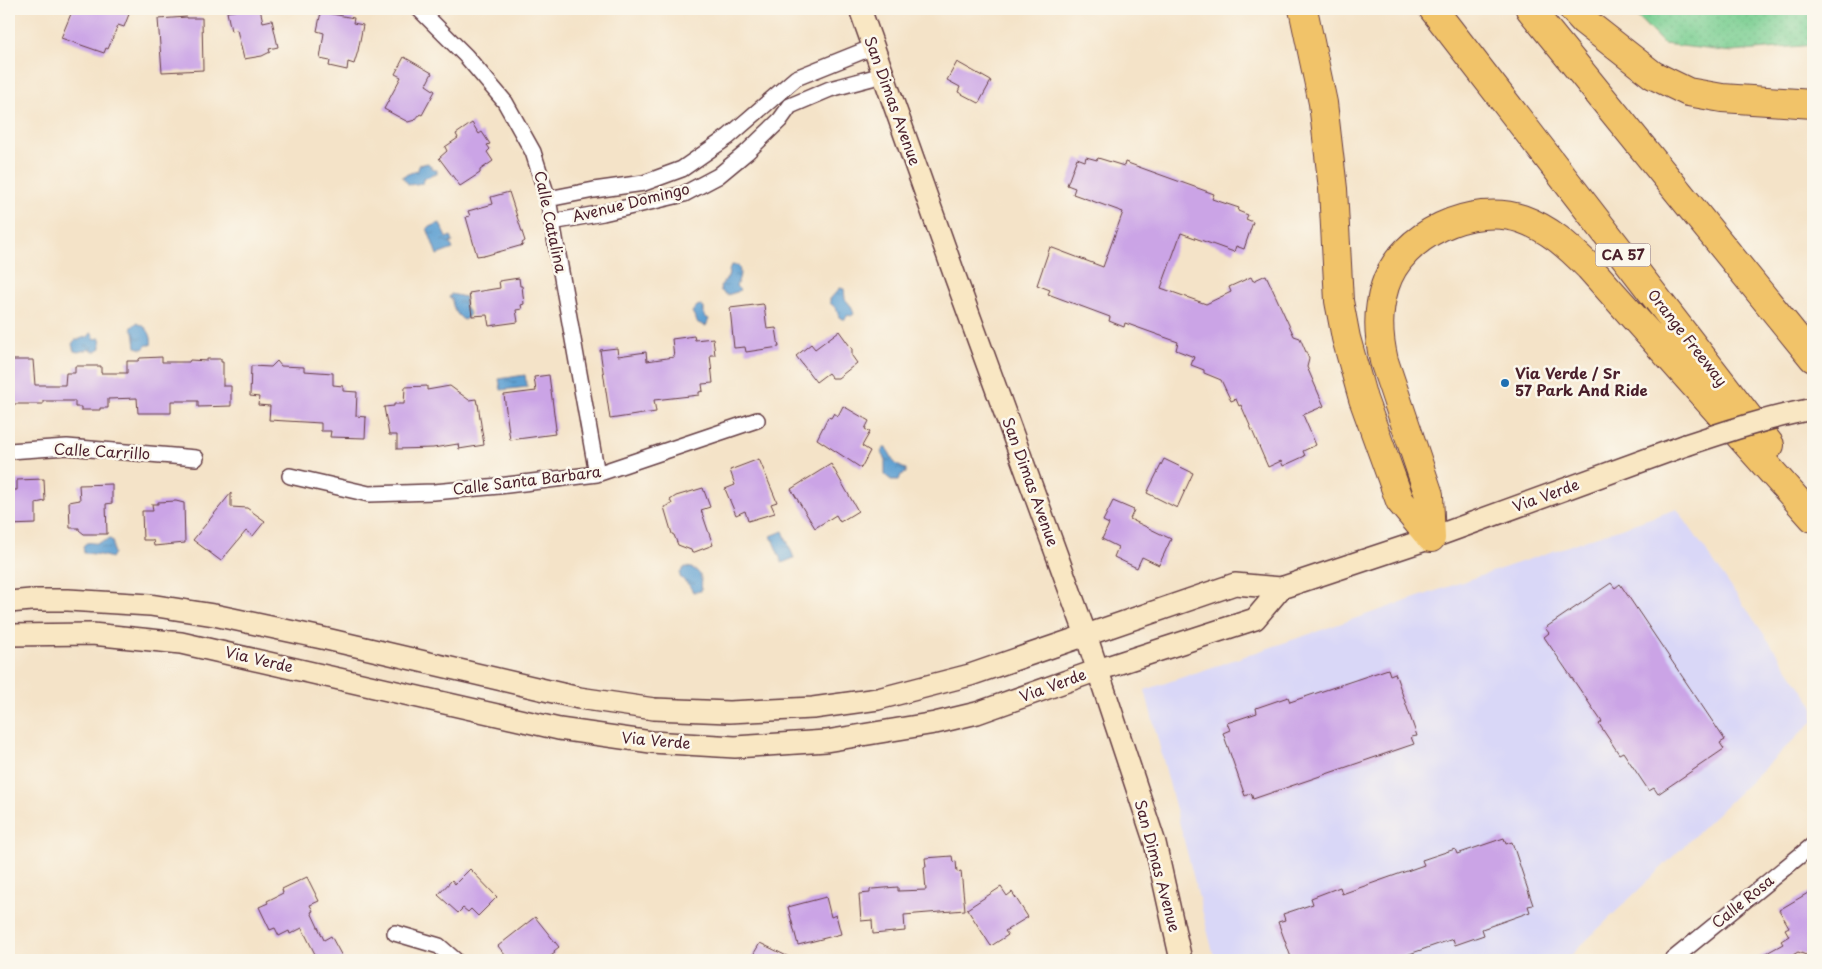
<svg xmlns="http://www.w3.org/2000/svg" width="1822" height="969" font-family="'Playpen Sans',sans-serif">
<defs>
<pattern id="park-dots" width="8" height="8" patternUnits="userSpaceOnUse" patternTransform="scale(1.25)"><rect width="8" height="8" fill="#7bcf93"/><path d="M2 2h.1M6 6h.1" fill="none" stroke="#6cb17f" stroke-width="1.8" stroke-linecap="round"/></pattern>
<pattern id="water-ripples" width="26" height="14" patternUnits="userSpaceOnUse" patternTransform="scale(1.25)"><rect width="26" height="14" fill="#5ea0d2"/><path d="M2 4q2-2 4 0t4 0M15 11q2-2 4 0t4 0" fill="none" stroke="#5082ab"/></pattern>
</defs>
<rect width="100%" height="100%" fill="#fbf7ec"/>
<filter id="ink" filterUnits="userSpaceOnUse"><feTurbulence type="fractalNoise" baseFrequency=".02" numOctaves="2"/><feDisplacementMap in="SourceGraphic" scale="10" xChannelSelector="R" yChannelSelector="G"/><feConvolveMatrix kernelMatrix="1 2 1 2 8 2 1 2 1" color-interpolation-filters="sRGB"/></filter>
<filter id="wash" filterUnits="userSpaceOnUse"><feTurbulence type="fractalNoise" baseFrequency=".0096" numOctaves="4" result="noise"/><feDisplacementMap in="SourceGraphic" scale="20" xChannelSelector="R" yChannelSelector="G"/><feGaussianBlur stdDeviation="1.12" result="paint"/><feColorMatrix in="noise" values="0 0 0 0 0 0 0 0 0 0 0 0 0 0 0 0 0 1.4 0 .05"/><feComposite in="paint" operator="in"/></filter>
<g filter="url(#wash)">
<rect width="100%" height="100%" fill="#f4e3c8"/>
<path fill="#d9d7f7" d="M1677,509L1813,705V721L1566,960H1215L1145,690Z"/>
<path fill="url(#park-dots)" stroke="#62775f" d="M1630,9H1813V45L1732,52L1664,44Z"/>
<path fill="url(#water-ripples)" stroke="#54607e" d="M428,163L434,170H437V174H432L429,177L423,178V183L409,185L403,178V176L418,170L419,165Z
M440,223L446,238L451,236L453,242L450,243L453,249L437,255L427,228Z
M732,265L738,266C742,272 739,280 736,286L740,290L737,292L727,295L721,291L720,286L728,277L730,267Z
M840,288L844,289L845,299L851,306L854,314L851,316L848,315L845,319H842L839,317L836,308L830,303V299Z
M451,294L465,297V307L470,314L467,318L464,320C457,316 452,307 452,299L449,298Z
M700,305L704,308V316L709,319L706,326L698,323L692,312L697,306Z
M136,323C147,325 153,336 151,345H147L143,349L136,347L134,332L131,328Z
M91,333H92L94,339L100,338L101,348L94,352L90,349L78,352L74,351L72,344L75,340H80V338L88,337Z
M525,375L527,387L501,390L499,379Z
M884,448H886C896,461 890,463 906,469V473L901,475L899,480H891L885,475V458L881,452Z
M783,531L794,558L782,563L771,536Z
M110,539L113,541V551L114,553L111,558C107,556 90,553 84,553L83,546C88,540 91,544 98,543C102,542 106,540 110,539Z
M685,567C700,568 703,577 701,591L693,592L689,585L680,577V573Z"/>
<g id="blocks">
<path fill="#cba4e6" d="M73,9H131L124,27L118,25L108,49L106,48L104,53L61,38Z
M245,9H260L263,22L272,20L278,47L269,49L270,52L262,56L244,59L237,30L231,31L227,12Z
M321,12L354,18L353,23L363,25L358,51L354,64L348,62L347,70L329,66L330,61L320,59L324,33L317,31Z
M187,17V18H202L203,70L162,72L158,19Z
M404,57L432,73L426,85L435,91L422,115L420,114L415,120L408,122L384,109L401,77L395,74Z
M957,62L991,81L979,103L958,92L960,87L947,80Z
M472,123L479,134L482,132L490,144L487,145L490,149L487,152L493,161L480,170V173L460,186L439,158L447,151L445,147L458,138L456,134Z
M1086,157L1097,160L1098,158L1124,166L1125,162L1214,194L1212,199L1239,208L1238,211L1248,215L1246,219L1253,222L1244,249L1236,246L1234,252L1181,233L1161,288L1206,304L1231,292L1229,287L1251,277L1253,281L1266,275L1294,336L1300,338L1309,359L1307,367L1324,406L1303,415L1316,445L1303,451L1305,456L1283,466L1281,461L1268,467L1241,405L1239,406L1236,399L1231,401L1221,380L1204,373V370L1191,365L1194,357L1176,350L1178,342L1125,323L1124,327L1109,321L1110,317L1048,294L1050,290L1037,285L1050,247L1103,267L1123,212L1073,194L1075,188L1067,185L1077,158L1085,161Z
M509,192L525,241L522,243L523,245L484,256V255L477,256L466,217L470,216L468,211L493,204L491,197Z
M519,278L520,286H522L524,304L521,305L522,309L516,310L518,322L489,326L487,315L472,316L469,293L500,288L499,281Z
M763,304L764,305L767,329L776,328L779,347L746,352L745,347L734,348L730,308Z
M839,331L852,349V356L857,363L838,378H832L828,373L816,382L796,356L811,344L815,349Z
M694,336L695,340L713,338L715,355H710L713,383L702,384L703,391L699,392V395L654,400L656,412L610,419L600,350L617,348L618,356L646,352L647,361L674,357L672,339Z
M162,357V362H189L190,360L207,361V359H221V362H223V386H231V406L198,407V401H171V413H138L137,398L108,399V408H100V410H81V407H75V401H43V404H9V360H33L35,385H65L66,373H75V366H101V373H127V361H138L140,358Z
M277,361L281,366L304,367V371L333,373V385L343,386V391L357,392L356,416L366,417L365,438L330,437L331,431H321V423L269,420L270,406L258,405L259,397L250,396L251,366L271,367Z
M549,375L556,429L554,430L555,434L510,440L504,395L536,391L534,377Z
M427,386V390L450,386L469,400L476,399L477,404H478L484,445L459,449L458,444L433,448L397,449V435H389L384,407L394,406V404H404L405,387Z
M843,406L869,421L865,429L870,432L862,446L870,451L861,468L817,439L828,417L831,418L834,413L838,416Z
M759,459L777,502L771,504L775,513L748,521L745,511L736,515L725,489L735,485L730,470Z
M1164,459L1193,473L1177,508L1147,493Z
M831,464L858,511L840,522L836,515L815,528L791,489Z
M44,479L45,501L36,503V524L9,525V490H17V480Z
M112,484V503L106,504L107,534H84L79,530V528H70L69,502L80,500L79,485Z
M703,488L710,507L701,510L713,545L692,553L691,550L678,545L674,535L672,534L664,507L672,504L670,500L676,496Z
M231,493V507L247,508L265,521L253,536L246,531L221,561L193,540Z
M176,501L184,503L185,543L154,546L153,540H143L142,511H153L152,504H158V502Z
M1113,501L1134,510L1130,519L1171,539L1159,565L1142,557L1137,568L1114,557L1118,547L1102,539L1109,524L1103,521Z
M1611,583L1615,588L1620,584L1725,740L1720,743L1724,749L1658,794L1654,788L1649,791L1623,752L1619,754L1599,724L1602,722L1544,637L1549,633L1545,628Z
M1388,669L1390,675L1395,673L1417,736L1411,737L1414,744L1253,799L1251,793L1245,796L1223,733L1230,730L1227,723L1257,713L1256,708L1288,697L1290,702Z
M1504,838L1506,844L1512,842L1533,905L1528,906L1530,912L1482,929L1484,935L1455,945L1453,939L1392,960H1292L1278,922L1285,920L1283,914L1313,904L1311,898L1340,887L1342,894L1424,865L1422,860L1455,849L1457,854Z
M952,856L953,862L956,861L957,872L961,871L965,910L904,915L905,931L873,934L872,920L861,921L859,894L870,893V890L872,889L898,887V891L926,890L924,867H926L925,858Z
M470,869L497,897L478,916L471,909L468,912L463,908L458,913L438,895L452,880L455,884Z
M307,877L319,901L310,905L313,911L311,912L324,940L331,936L344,960H318L302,928L290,934L289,931L279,936L275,928L270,930L259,907L268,903L267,901L283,893L282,889Z
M1001,887L1007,896L1012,892L1028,917L1005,931L1008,935L991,946L967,909Z
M1813,890V951L1806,955L1798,952L1784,960H1754L1783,944L1781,941L1789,936L1785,929L1789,927L1779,910Z
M826,897L831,917L836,915L841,934L798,945L788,907Z
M535,917L559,947L554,951L555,953L545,960H509L498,946Z
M760,943L795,960H750Z"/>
</g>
</g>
<g filter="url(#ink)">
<use href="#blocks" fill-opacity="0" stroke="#643c43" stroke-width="1"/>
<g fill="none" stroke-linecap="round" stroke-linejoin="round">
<defs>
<path id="street" d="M419,9L466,56L505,102L533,152L548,199L597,474
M548,199L594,190L644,183L682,169L728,137L796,78L873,47
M552,222L603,213L684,194L718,176L747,152L780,120L790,106L830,89L883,75
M9,451L67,447L196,458
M290,476L369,494L434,492L499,486L597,474L757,420
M395,933L439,946L455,960
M1672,960L1813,845"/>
<path id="secondary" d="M860,9L956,279L1086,635L1155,843L1181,960
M9,602L31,600H68L150,605L214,615L322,638L579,698L654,709L729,712L813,708L878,699L970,675L1235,584L1281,588L1431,538L1686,445
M9,635L92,634L181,643L559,729L651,742L735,747L826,741L935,723L977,713L1098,670L1255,619L1281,588"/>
<path id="highway" d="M1303,9L1323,103L1333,189L1339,301L1346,338L1363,399L1400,501L1431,538
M1433,9L1770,445
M1530,9L1813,358
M1573,9L1584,21L1653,75L1688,92L1722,98L1813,104
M1431,538L1429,495L1384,361C1378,335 1377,312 1385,286C1401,234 1473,202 1522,219C1550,229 1568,246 1589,267L1813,518"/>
</defs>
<use href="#street" stroke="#643c43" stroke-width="18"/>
<use href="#secondary" stroke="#643c43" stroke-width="24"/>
<use href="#highway" stroke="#643c43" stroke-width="30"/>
<use href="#street" stroke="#fff" stroke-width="15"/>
<use href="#secondary" stroke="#f9e7c3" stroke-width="21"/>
<use href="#highway" stroke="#f1c369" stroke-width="28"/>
<defs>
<path id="secondary-bridge" d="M1686,445C1728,431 1770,417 1813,409"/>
</defs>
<use href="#secondary-bridge" stroke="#643c43" stroke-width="24" stroke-linecap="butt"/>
<use href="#secondary-bridge" stroke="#f9e7c3" stroke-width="21"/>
</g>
</g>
<circle fill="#1f6fb2" stroke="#fbf7ec" stroke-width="2" cx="1505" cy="383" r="5"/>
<g text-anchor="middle" stroke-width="5" stroke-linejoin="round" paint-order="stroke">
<rect fill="#fbf7ec" stroke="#7f6065" stroke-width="1" x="1595.5" y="243.5" width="55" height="23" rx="4"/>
<g font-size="14" font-weight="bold" fill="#4a1f2b">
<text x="1623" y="260">CA 57</text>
</g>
<g font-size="15" fill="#4a1f2b" stroke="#fbf7ec">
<text transform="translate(892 101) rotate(70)" y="5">San Dimas Avenue</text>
<text transform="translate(631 203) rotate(-14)" y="5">Avenue Domingo</text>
<text transform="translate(550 222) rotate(78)" y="5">Calle Catalina</text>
<text transform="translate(1687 338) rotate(52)" y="5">Orange Freeway</text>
<text transform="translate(102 452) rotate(3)" y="5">Calle Carrillo</text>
<text transform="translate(527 481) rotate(-7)" y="5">Calle Santa Barbara</text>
<text transform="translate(1030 482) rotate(70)" y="5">San Dimas Avenue</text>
<text transform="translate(1546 496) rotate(-20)" y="5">Via Verde</text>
<text transform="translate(259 660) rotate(13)" y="5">Via Verde</text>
<text transform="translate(1053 686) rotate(-20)" y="5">Via Verde</text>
<text transform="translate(656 741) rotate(5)" y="5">Via Verde</text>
<text transform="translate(1157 866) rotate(75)" y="5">San Dimas Avenue</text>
<text transform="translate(1743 902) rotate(-39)" y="5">Calle Rosa</text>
</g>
<g font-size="15" font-weight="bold" fill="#4a1f2b" stroke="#fbf7ec" text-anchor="start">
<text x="1515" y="379">Via Verde / Sr<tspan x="1515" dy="17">57 Park And Ride</tspan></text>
</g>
</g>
<rect width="1822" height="969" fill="none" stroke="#fbf7ec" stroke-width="30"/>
</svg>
